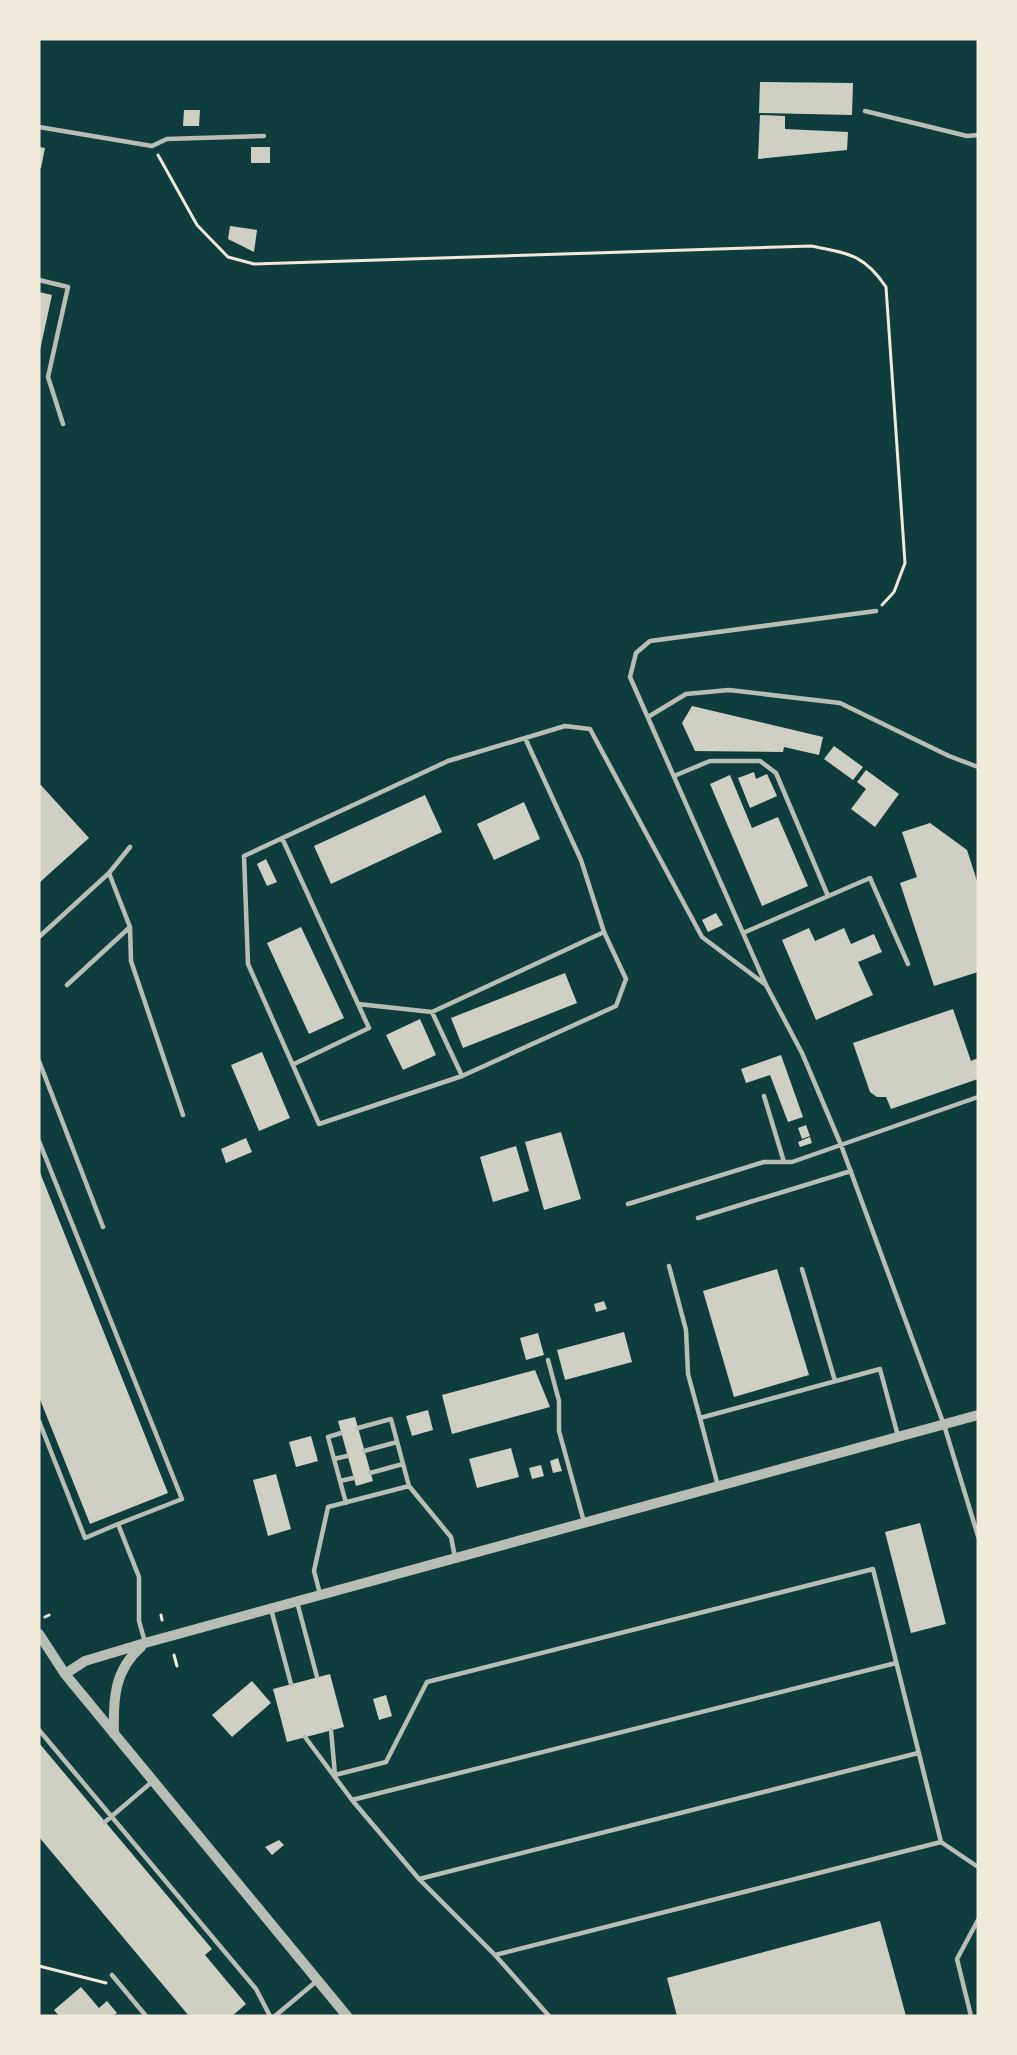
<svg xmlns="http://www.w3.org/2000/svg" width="1017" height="2055" font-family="'Roboto Condensed',sans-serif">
<rect width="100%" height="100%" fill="#0f3d3e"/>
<path fill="#cfcfc3" d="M760,82L853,83L852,115L759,113Z
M184,110H200L199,126H183Z
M760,115L785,116V129L848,132L847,150L758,159Z
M39,147L45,148L41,168H39Z
M251,147H270V163H251Z
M230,226L257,230L254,252L228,239Z
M39,292L52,295L40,350H39Z
M692,706L823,737L819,755L784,747L783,752L695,751L682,723Z
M834,746L863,767L853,780L824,759Z
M866,770L899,794L875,827L851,809L866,789L857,782Z
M754,772L756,779L767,774L777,796L750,808L738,778Z
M730,775L752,828L778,817L808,886L762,906L710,784Z
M39,783L89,838L39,883Z
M425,795L442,832L331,884L314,846Z
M524,802L540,839L494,860L477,824Z
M930,823L967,850L978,884V972L934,986L900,883L917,877L902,832Z
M266,859L277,882L267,886L257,864Z
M716,913L723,925L708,932L702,920Z
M301,927L344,1018L309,1034L267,943Z
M809,928L815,941L844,928L851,944L874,934L882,952L858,962L873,995L816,1020L782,940Z
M565,973L577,1003L463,1048L451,1018Z
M953,1009L971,1061L978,1058V1079L891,1109L886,1097H877L870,1092L853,1043Z
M420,1019L436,1055L403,1070L386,1035Z
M262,1052L290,1118L259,1131L231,1065Z
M781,1055L803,1117L788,1122L770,1075L746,1083L741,1069Z
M806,1125L810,1136L802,1139L798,1128Z
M561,1132L581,1199L544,1210L525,1142Z
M810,1137L812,1143L800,1147L798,1142Z
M246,1138L252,1152L226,1163L221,1149Z
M516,1146L529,1191L493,1202L480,1157Z
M39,1170L168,1493L90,1524L39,1397Z
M777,1269L809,1375L734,1397L703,1291Z
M604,1301L607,1309L596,1312L594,1304Z
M624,1332L632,1362L565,1380L557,1350Z
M538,1333L544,1355L526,1360L520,1338Z
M535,1370L550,1407L452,1434L442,1395Z
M428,1410L433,1430L412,1436L406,1416Z
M355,1417L373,1481L356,1486L338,1421Z
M311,1436L318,1461L296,1467L289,1442Z
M511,1448L519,1477L477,1488L469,1459Z
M558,1458L562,1471L553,1473L550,1461Z
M541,1465L544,1476L532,1479L529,1468Z
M276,1474L291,1529L268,1536L253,1480Z
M920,1523L946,1624L911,1633L885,1532Z
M330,1674L344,1727L287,1742L273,1689Z
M252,1681L271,1703L232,1737L212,1715Z
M386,1695L392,1716L379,1720L373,1699Z
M39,1743L212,1949L205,1955L246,2004L232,2016H189L39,1837Z
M279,1840L284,1845L272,1855L265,1847Z
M880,1921L906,2016H677L667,1978Z
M81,1987L99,2008L107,2001L117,2013L113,2016H59L54,2010Z"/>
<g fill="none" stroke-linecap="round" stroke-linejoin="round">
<path stroke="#f1e9da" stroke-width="3" d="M158,155L197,225L228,257L254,264L811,246C847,253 864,254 886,287L905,563L894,592L882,605
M161,1615L162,1620
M45,1617L49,1615
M174,1655L177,1666
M39,1966L106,1983"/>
<path stroke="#b8beb3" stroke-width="4.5" d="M865,111L967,136L978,135
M39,127L152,146L167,139L264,136
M39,280L68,287L48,377L63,424
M876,611L650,641L636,653L630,677L766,985L802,1053L841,1145L944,1425L978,1536
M648,717L686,694L729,690L840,703L949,756L978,767
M674,776L710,761H760L776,773L828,896
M282,838L358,1004L432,1012L604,932L581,860L525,738
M109,873L130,927L131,961L183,1115
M604,932L626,979L616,1006L462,1076L319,1124L248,964L244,856L448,761L565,726L590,729L702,937L766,985
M743,933L870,878L908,964
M39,937L109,873L130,847
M67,985L130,927
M432,1012L462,1076
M39,1061L103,1227
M294,1064L369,1028L358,1004
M764,1096L784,1162
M39,1141L182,1499L118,1524L139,1577V1621L145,1642
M628,1204L764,1162H792L978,1097
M698,1218L851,1171
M669,1266L686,1330L688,1374L700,1418
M802,1269L835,1381
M548,1360L559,1401V1431L584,1522
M39,1421L85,1538L118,1524
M358,1428L391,1419L409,1486
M341,1433L328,1437L346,1503
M364,1451L397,1442
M334,1459L347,1456
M370,1473L403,1464
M340,1481L353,1478
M718,1486L700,1418L880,1369L898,1436
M320,1594L314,1571L328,1507L409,1486L451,1537L455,1557
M297,1602L317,1677
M271,1609L291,1684
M39,1730L256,1989L270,2016
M331,1730L335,1775
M305,1737L352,1800L419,1879L495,1955L941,1842L873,1569L427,1682L386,1762L335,1775
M352,1800L896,1663
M105,1822L153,1781
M941,1842L978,1867
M419,1879L918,1753
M495,1955L549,2016
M112,1975L146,2016
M275,2016L318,1980
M971,2016L957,1959L978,1920"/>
<path stroke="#b8beb3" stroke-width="10" d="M39,1634L65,1674L347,2016
M65,1674L85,1661L145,1643L978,1415
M114,1734C113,1700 114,1670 141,1647"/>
</g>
<rect width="1017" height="2055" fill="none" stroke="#f1e9da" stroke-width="81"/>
</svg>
